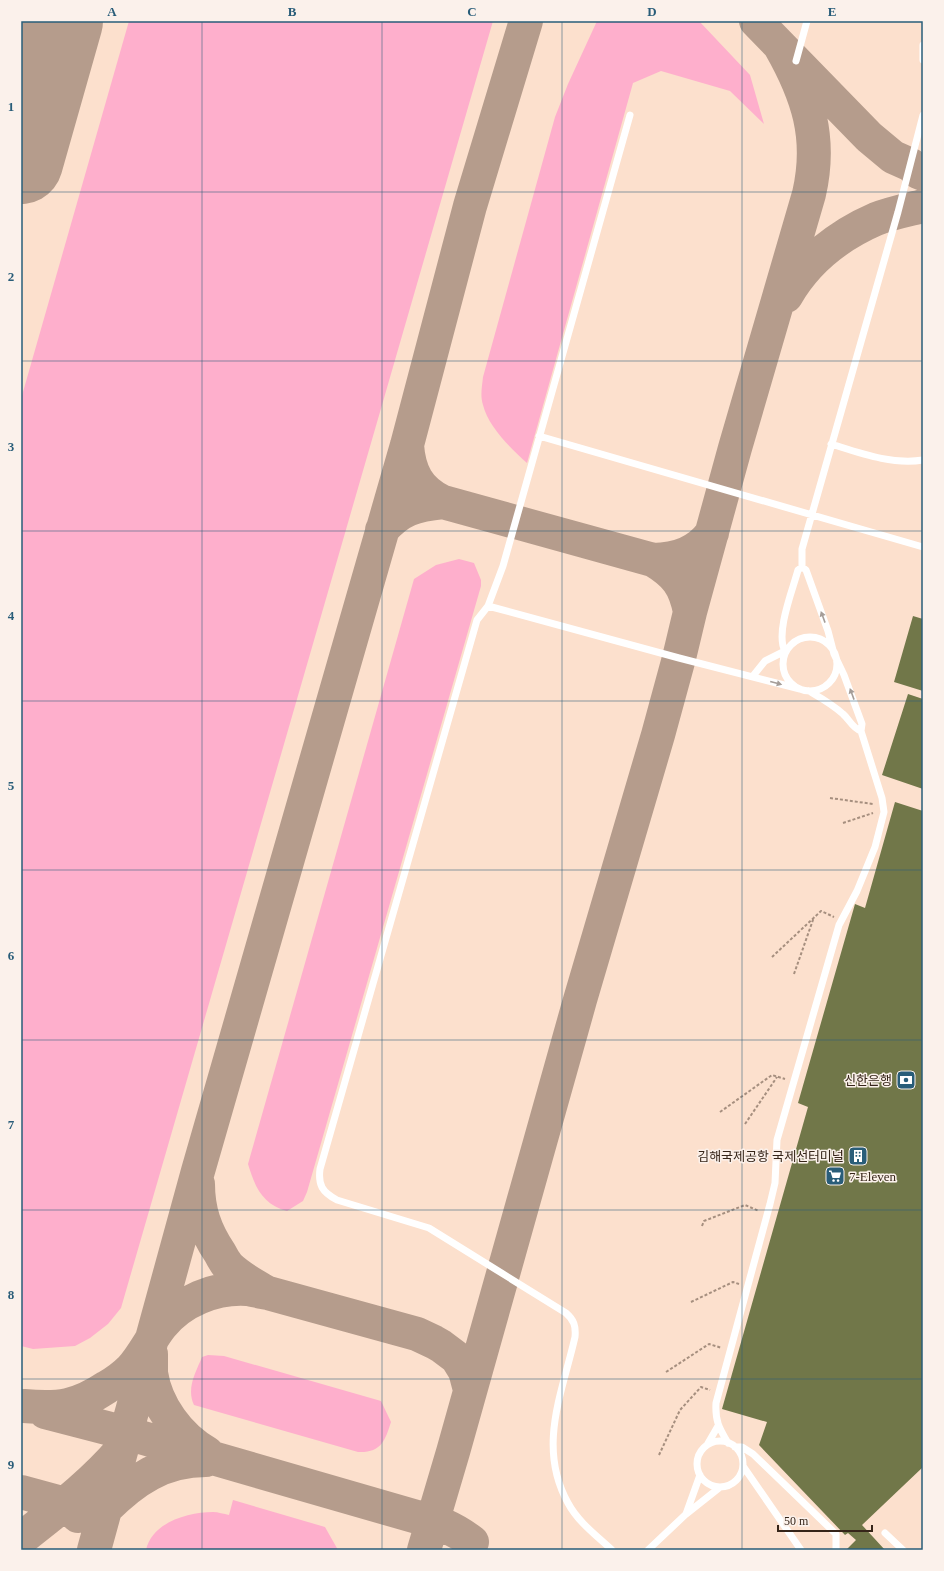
<svg xmlns="http://www.w3.org/2000/svg" width="944" height="1571" viewBox="0 0 944 1571" font-family="'Times New Roman','Noto Sans KR',serif">
<style>
.green{fill:#feafcc}
.lines{fill:none;stroke-linecap:round;stroke-linejoin:round}
.taxiway{stroke:#b59c8c;stroke-width:34}
.runway{stroke:#b59c8c;stroke-width:84}
.building{fill:#717749}
.path{stroke:#a68f7f;stroke-width:2;stroke-dasharray:3 2;stroke-linecap:butt}
.lane{stroke:#fff;stroke-width:7}
.oneway{fill:#a59d98}
.grid{fill:none;stroke:#295d79;stroke-width:1;stroke-opacity:0.55}
.labels{text-anchor:middle;dominant-baseline:central;stroke-width:3;stroke-linejoin:round;paint-order:stroke}
.poi-label{font-size:13px;fill:#362519;stroke:#fbf1eb;text-anchor:end}
.neatline{fill:none;stroke:#295d79;stroke-width:1.5}
.grid-label{font-size:13px;text-anchor:middle;font-weight:bold;fill:#295d79}
</style>
<rect width="100%" height="100%" fill="#fce0cd"/>
<!-- green -->
<path class="green" d="M129,21H493L121,1308L108,1324L90,1338L75,1346L33,1349L21,1346V399Z
M597,21H699L750,75L764,124L730,91L661,71L633,83L527,463C511,449 488,426 483,405C480,396 482,387 483,377L555,117L568,84Z
M459,559L474,563L481,580V586L307,1192L303,1201L287,1211C262,1204 255,1187 248,1164L414,579L436,565Z
M208,1355L224,1356L381,1401L391,1422C385,1441 381,1453 358,1452L194,1405C186,1388 196,1372 202,1357Z
M233,1500L325,1527L338,1550H146C152,1522 189,1512 213,1512C218,1512 224,1514 229,1515Z"/>
<g class="lines">
<!-- taxiway -->
<path class="taxiway" d="M756,21L869,137L893,157L911,165L918,172L923,174
M786,296C806,261 839,235 876,219C891,213 907,210 923,206
M443,502L653,560
M382,530C400,509 415,505 443,502C418,490 409,472 407,445
M690,612C685,585 676,574 653,560C678,559 697,553 712,533
M198,1184C198,1210 205,1231 220,1253C222,1257 225,1262 228,1266C239,1277 252,1284 266,1292
M151,1354C151,1361 151,1367 151,1373C156,1406 179,1437 207,1453
M24,1406C59,1409 77,1407 107,1387C116,1382 124,1376 131,1369C143,1356 150,1340 161,1326C181,1301 215,1287 247,1289C254,1290 261,1292 268,1293L417,1334L434,1342L441,1346L457,1358L465,1371L470,1390
M45,1412L126,1433L417,1517C438,1521 455,1529 472,1542
M21,1492L65,1504L78,1516
M105,1509C134,1480 163,1460 206,1460
M21,1539C56,1511 92,1484 121,1450
M94,1550L198,1171L407,445L470,206L526,21
M424,1550L453,1452L580,1000L658,735L679,658L690,612L735,448L809,194C822,138 808,95 780,46"/>
<!-- runway -->
<path class="runway" d="M21,162L61,21"/>
</g>
<!-- building -->
<path class="building" d="M913,616L923,619V691L894,682Z
M908,694L923,699V789L882,775Z
M895,802L923,811V1467L862,1525L885,1550H846L856,1540L848,1533L845,1535L759,1445L767,1422L722,1409L808,1107L798,1103L855,904L865,908Z"/>
<g class="lines">
<!-- path -->
<path class="path" d="M830,798L873,804
M843,823L873,813
M772,957L821,911L834,917
M794,974L814,917
M720,1112L772,1075L785,1079
M745,1124L777,1077
M702,1226L704,1221L745,1205L759,1211
M691,1302L733,1282L739,1284
M666,1372L709,1344L722,1348
M659,1455L680,1410L701,1387L710,1390"/>
<!-- lane -->
<path class="lane" d="M923,45V60
M796,61L807,21
M539,436L923,547
M831,444C860,453 892,465 923,460
M488,606L679,658L800,689
M783 664a27 27 0 1 1 54 0a27 27 0 1 1-54 0Z
M753,676L765,661L785,651C775,633 793,589 798,570L802,567V549L898,212L923,115
M809,691C821,698 832,704 843,714C850,720 852,728 861,731
M697 1464a23 23 0 1 1 46 0a23 23 0 1 1-46 0Z
M728,1443C719,1428 715,1421 716,1403L770,1204L775,1183L777,1140L839,925L857,891L875,847L884,812L882,798L861,731L862,724L844,675L834,654L828,631L806,570L802,567
M707,1445L718,1426
M735,1447H742L753,1454L836,1534V1550
M743,1466L801,1550
M686,1514L700,1475
M885,1533L903,1550
M612,1550C597,1536 578,1522 568,1503C537,1447 562,1394 575,1337C576,1326 574,1320 566,1313L429,1228L337,1200C322,1192 318,1185 320,1169L477,620L488,606L503,566L630,115
M648,1550L685,1515L719,1488"/>
</g>
<!-- one-way arrows -->
<defs><path id="oneway-solid" d="M-6-.8H1V-3.2L6.5 0L1 3.2V.8H-6Z"/></defs>
<g class="oneway">
<use href="#oneway-solid" transform="translate(823 617) rotate(-110)"/>
<use href="#oneway-solid" transform="translate(776 683) rotate(15)"/>
<use href="#oneway-solid" transform="translate(852 694) rotate(-110)"/>
</g>
<!-- grid -->
<path class="grid" d="M202,21V1550M382,21V1550M562,21V1550M742,21V1550M21,192H923M21,361H923M21,531H923M21,701H923M21,870H923M21,1040H923M21,1210H923M21,1379H923"/>
<!-- icons -->
<defs>
<g id="bank-square" transform="scale(1)"><rect x="-9" y="-9" width="18" height="18" rx="4" fill="#295d79" stroke="#fbf1eb"/><path d="M-6-4H6V4H-6ZM0-2.3a2.3 2.3 0 1 0 0 4.6a2.3 2.3 0 1 0 0-4.6Z" fill="#fff"/></g>
<g id="building-square" transform="scale(1)"><rect x="-9" y="-9" width="18" height="18" rx="4" fill="#295d79" stroke="#fbf1eb"/><path d="M-4-6H4V6H1V3H-1V6H-4ZM-2.5-4.3h1.7v1.8h-1.7ZM.8-4.3h1.7v1.8H.8ZM-2.5-1h1.7V.8h-1.7ZM.8-1h1.7V.8H.8Z" fill="#fff"/></g>
<g id="supermarket-square" transform="scale(1)"><rect x="-9" y="-9" width="18" height="18" rx="4" fill="#295d79" stroke="#fbf1eb"/><path d="M-6-5.5h2.5l.6 2H6L4.5 2H-2.5L-4.4-4H-6ZM-1.5 3.2a1.3 1.3 0 1 0 .1 0ZM3 3.2a1.3 1.3 0 1 0 .1 0Z" fill="#fff"/></g>
</defs>
<g fill-rule="evenodd">
<use href="#bank-square" x="906" y="1080"/>
<use href="#building-square" x="858" y="1156"/>
<use href="#supermarket-square" x="835" y="1176"/>
</g>
<g class="labels">
<!-- poi labels -->
<g class="poi-label">
<text x="892" y="1080">신한은행</text>
<text x="844" y="1156">김해국제공항 국제선터미널</text>
<text x="849" y="1176" text-anchor="start">7-Eleven</text>
</g>
</g>
<!-- border -->
<rect width="944" height="1571" fill="none" stroke="#fbf1eb" stroke-width="44"/>
<!-- scale -->
<path d="M778 1525v6h94v-6" fill="none" stroke="#362519" stroke-width="2"/>
<text x="784" y="1525" font-size="12" fill="#362519" stroke="#fbf1eb" stroke-width="3" paint-order="stroke">50 m</text>
<rect x="22" y="22" width="900" height="1527" class="neatline"/>
<g class="grid-label">
<text x="112" y="16">A</text>
<text x="292" y="16">B</text>
<text x="472" y="16">C</text>
<text x="652" y="16">D</text>
<text x="832" y="16">E</text>
<text x="11" y="111">1</text>
<text x="11" y="281">2</text>
<text x="11" y="451">3</text>
<text x="11" y="620">4</text>
<text x="11" y="790">5</text>
<text x="11" y="960">6</text>
<text x="11" y="1129">7</text>
<text x="11" y="1299">8</text>
<text x="11" y="1469">9</text>
</g>
</svg>
